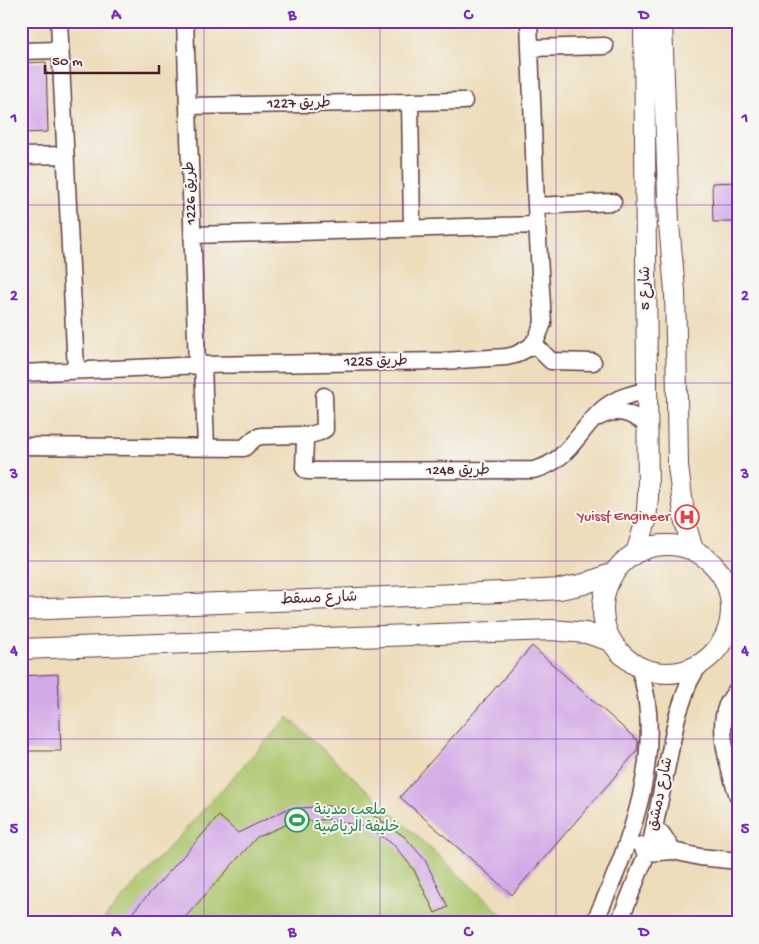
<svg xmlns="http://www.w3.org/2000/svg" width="759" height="944" viewBox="0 0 759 944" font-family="'Gochi Hand','Playpen Sans Arabic',sans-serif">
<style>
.pitch{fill:#acc56b;stroke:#7b724b}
.building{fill:#d2a9e6}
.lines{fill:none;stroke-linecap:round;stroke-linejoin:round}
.minor-casing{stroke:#623c41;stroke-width:19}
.tertiary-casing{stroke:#623c41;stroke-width:22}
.minor{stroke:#fff;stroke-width:16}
.tertiary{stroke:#fff;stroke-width:20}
.grid{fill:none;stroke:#7b2cbf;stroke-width:1;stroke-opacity:0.55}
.labels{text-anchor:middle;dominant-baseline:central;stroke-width:4;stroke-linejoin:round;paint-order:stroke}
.street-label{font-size:15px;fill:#4a1f2b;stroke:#f6f6f2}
.health-label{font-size:15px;fill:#be3a42;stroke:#f6f6f2;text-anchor:end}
.leisure-label{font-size:15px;fill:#27864d;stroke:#f6f6f2;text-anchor:start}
.neatline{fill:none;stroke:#7b2cbf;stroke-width:2}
.grid-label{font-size:16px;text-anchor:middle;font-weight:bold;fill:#7b2cbf}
</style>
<rect width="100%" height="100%" fill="#f6f6f2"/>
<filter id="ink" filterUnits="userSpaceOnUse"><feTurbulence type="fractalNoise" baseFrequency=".02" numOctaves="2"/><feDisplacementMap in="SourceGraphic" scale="10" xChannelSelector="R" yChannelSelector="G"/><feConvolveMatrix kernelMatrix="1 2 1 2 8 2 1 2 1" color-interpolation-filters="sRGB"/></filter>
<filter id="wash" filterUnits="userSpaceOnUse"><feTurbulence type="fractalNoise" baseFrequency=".0096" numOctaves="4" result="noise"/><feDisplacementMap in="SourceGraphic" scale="20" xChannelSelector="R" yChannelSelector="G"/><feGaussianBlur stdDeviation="1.12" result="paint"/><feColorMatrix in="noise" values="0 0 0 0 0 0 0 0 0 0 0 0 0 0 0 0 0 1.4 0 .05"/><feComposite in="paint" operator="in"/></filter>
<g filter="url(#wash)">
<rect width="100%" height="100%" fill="#edddbb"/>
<!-- pitch -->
<path class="pitch" d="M288,717L511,923H100Z"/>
<g id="blocks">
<!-- building -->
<path class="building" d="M46,62L48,132L21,133V63Z
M738,182V222H713L712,183Z
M532,646L638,741V744L637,751L512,895L400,797Z
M58,674L61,751H21V676Z
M328,806L373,815L405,837L425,860L448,907L435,913L414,870L395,846L372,829L328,819L290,823L257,837L180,923H123L219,816L238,833L287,809Z"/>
</g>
</g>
<g filter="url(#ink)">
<use href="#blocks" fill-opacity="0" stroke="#623c41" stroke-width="1"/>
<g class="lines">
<!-- minor casing -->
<g class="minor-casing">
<path id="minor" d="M59,21L76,370
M185,21L197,365
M530,48L605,46
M21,51L59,50
M410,102L412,229
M188,106L464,101
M21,156L65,155
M536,206L613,202
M193,235L537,225
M533,343L551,361L593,362
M203,365L206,448
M21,373L203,365L443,361L506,357L515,355L530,347L537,338L543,323L536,206L529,21
M599,417C616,407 631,413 646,424
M303,437L320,432L325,429L324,396
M21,446L244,448L255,438L261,436L301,435L305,440L304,468L307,471L533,470C568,463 579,429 604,408C616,398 632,394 647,390
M738,688C734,694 728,701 726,708C717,732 730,773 738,796
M654,828L662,834L673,851
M641,846L646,853L673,851L700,857L738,861
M594,923C630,846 667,751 639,667
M619,923L651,843L677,717L689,682L699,665"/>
</g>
<!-- tertiary casing -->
<g class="tertiary-casing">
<path id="tertiary" d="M662,21L669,224L675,291L676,335L678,466L685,522L693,550
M603 609a64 64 0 1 1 128 0a64 64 0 1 1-128 0Z
M636,553L646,521L648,497L644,21
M21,610C201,603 380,599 560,589L584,584L613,573
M21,649L552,630L586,633L611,641"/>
</g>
<!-- minor -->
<use href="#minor" class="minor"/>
<!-- tertiary -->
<use href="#tertiary" class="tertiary"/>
</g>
</g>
<!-- grid -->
<path class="grid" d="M204,21V923M380,21V923M556,21V923M21,205H738M21,383H738M21,561H738M21,739H738"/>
<!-- icons -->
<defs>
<g id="hospital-ring" transform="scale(1.25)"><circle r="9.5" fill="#f6f6f2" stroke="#e0444e" stroke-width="1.5"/><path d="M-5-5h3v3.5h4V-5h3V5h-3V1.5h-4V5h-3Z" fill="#e0444e"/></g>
<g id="stadium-ring" transform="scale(1.25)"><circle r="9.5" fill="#f6f6f2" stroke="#2e9e5b" stroke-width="1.5"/><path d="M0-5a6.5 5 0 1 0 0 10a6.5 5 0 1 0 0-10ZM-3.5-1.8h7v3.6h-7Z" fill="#2e9e5b"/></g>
</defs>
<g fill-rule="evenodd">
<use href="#hospital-ring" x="687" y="517"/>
<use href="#stadium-ring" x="297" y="820"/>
</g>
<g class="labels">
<!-- street labels -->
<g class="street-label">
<text transform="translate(299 104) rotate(-1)">طريق 1227</text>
<text transform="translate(191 193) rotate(-92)">طريق 1226</text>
<text transform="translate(646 288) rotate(-90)">شارع 5</text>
<text transform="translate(376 362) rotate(-1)">طريق 1225</text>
<text x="458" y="471">طريق 1248</text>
<text transform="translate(319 599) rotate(-2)">شارع مسقط</text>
<text transform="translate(661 794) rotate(-78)">شارع دمشق</text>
</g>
<!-- health labels -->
<g class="health-label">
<text x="670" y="517">Yuissf Engineer</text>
</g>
<!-- leisure labels -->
<g class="leisure-label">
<text x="314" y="811">ملعب مدينة<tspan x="314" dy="17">خليفة الرياضية</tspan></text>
</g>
</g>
<!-- margin -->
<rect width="759" height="944" fill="none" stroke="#f6f6f2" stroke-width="55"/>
<!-- scale -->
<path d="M45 65v8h114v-8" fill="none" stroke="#4a1f2b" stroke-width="2.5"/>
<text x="52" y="65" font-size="15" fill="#4a1f2b" stroke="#f6f6f2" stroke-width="4" paint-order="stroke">50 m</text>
<rect x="28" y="28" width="704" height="888" class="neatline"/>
<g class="grid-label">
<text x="116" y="19">A</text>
<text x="292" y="19">B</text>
<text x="468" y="19">C</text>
<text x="644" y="19">D</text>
<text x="14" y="122">1</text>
<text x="745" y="122">1</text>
<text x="14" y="300">2</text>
<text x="745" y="300">2</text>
<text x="14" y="478">3</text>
<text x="745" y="478">3</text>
<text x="14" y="655">4</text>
<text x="745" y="655">4</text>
<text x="14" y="833">5</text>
<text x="745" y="833">5</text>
<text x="116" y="936">A</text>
<text x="292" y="936">B</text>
<text x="468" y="936">C</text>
<text x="644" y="936">D</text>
</g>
</svg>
